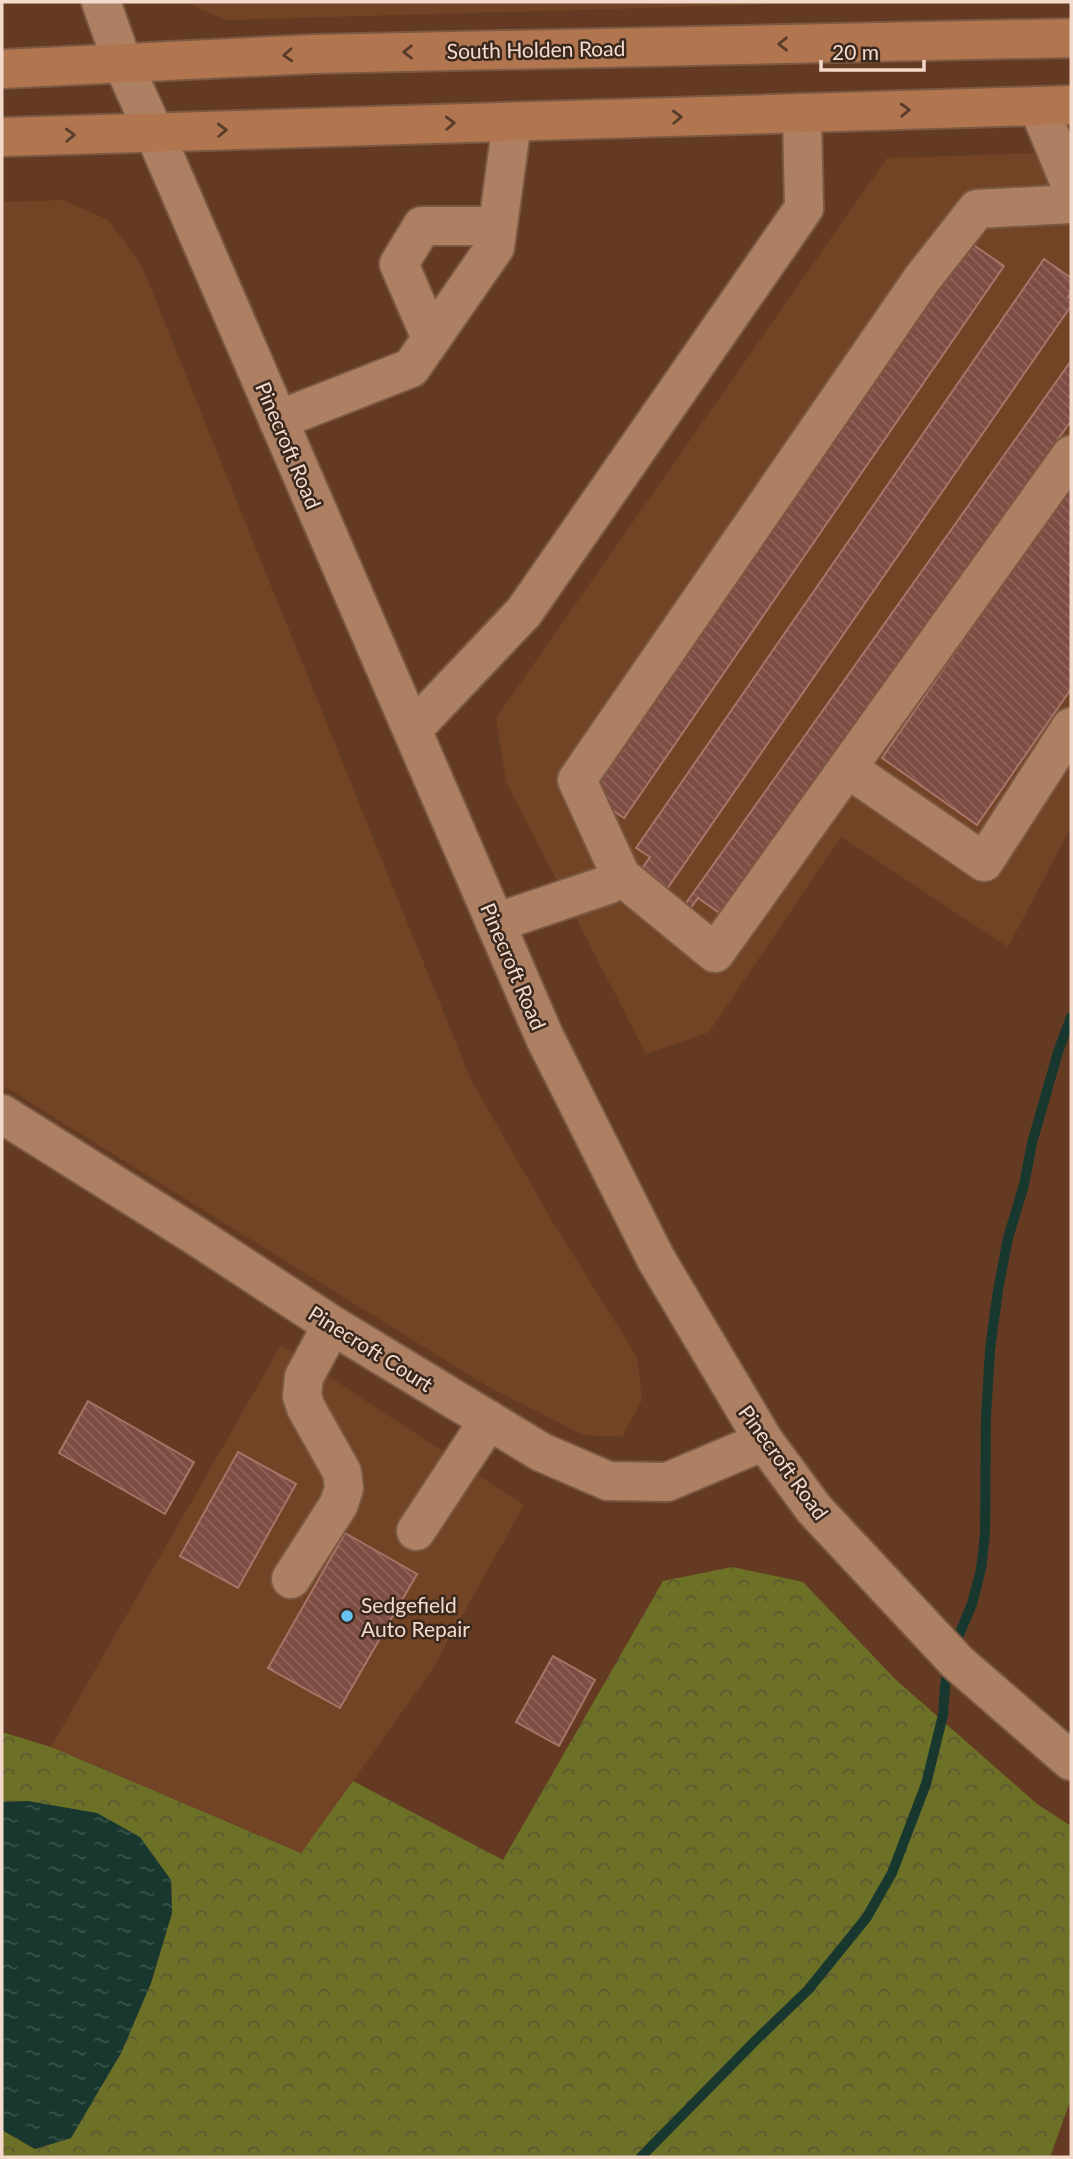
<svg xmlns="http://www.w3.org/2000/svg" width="1073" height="2159" viewBox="0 0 1073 2159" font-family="Lato,sans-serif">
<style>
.built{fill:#724324}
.forest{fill:url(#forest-crowns)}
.water{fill:url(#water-ripples)}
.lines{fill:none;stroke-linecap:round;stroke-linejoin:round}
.stream{stroke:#18382f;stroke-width:10}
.building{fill:url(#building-back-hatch);stroke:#a97469;stroke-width:2}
.minor-casing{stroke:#7b5841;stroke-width:42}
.major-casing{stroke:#7b5841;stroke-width:42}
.minor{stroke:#ad8064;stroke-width:38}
.major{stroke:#b17650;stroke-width:38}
.oneway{stroke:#583c2a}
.poi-dot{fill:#69c3f1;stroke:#3b281d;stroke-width:2.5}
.labels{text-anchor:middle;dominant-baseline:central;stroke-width:5;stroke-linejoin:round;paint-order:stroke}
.street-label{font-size:21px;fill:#f4dacc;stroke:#3b281d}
.poi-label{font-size:21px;fill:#f4dacc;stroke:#3b281d;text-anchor:start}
</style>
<defs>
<pattern id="forest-crowns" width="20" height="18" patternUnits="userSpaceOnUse" patternTransform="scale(1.75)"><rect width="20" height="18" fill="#6d7127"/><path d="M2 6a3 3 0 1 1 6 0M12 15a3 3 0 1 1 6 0" fill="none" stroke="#5b5932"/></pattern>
<pattern id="water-ripples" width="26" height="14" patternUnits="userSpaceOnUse" patternTransform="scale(1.75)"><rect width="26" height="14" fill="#18382f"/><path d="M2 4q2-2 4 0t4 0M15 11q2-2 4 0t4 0" fill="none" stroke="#3a544c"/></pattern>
<pattern id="building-back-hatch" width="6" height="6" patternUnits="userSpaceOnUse" patternTransform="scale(1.75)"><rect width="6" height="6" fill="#7d4c42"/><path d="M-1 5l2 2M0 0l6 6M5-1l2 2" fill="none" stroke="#90655c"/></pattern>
</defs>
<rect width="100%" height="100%" fill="#643b22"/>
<!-- built -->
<path class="built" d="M189,2H851L227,20L197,8Z
M1071,152V827L1008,947L841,837L709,1032L646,1054L506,782L496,718L887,158Z
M63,200L108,220L141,264L471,1080L551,1219L637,1357L642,1400L622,1437L583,1435L487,1386L2,1085V202Z
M281,1345L524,1505L432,1670L302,1853L51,1747Z"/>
<!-- forest -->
<path class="forest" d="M732,1567L803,1582L895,1679L1037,1804L1071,1826V2099L1050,2157H2V2130L35,2149L71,2137L121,2053L151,1983L172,1913L171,1880L28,1801L2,1802V1732L51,1747L301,1853L353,1781L503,1860L663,1581Z"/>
<!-- water -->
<path class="water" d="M28,1801L97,1813L140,1837L171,1880L172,1913L151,1983L121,2053L71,2138L35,2149L2,2130V1802Z"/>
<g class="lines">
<!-- stream -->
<path class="stream" d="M953,1649L972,1604L981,1569L985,1535L986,1417L990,1350L998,1290L1008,1238L1024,1185L1032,1143L1058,1052L1071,1017
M641,2157L756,2040L808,1990L867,1917L892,1873L926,1784L943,1715L945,1687L948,1664"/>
</g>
<!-- building -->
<path class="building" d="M962,237L1004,266L624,818L581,789Z
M1044,259L1071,278V293L1068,297L1071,299V306L660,899L634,880L650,857L636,848Z
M1071,361V421L721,914L698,898L685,916L679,913Z
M1071,484V689L977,825L882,758Z
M88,1401L194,1462L165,1514L59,1453Z
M238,1452L296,1484L238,1588L180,1556Z
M345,1533L417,1574L340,1708L268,1668Z
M553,1656L595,1680L559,1746L516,1722Z"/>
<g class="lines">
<!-- minor casing -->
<g class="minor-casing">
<path id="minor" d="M101,2L123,64L154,132L545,1038L656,1259L764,1441L814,1509L957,1662L1071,1761
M1038,106L1071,186
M431,338L399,264L422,226H498
M278,420L411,368L495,247L512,122
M412,730L524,612L804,208L802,113
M847,768L984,862L1071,727
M621,876L577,780L922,279L977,209L1071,204
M495,923L610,884L621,876L715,953L1071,455
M2,1114L196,1236L332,1325L541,1452L608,1481L667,1482L764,1441
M416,1531L489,1420
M291,1579L339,1504L344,1488L342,1472L306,1408L302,1396L304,1377L332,1325"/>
</g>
<!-- major casing -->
<g class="major-casing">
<path id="major" d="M2,69L314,54L1071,38
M2,137L1071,105"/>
</g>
<!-- minor -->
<use href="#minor" class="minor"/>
<!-- major -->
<use href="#major" class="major"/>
</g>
<!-- one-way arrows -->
<defs><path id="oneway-chevron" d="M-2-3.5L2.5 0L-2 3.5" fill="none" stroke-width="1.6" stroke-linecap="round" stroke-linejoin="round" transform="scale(1.75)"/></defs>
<g class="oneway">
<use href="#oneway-chevron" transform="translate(783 44) rotate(179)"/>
<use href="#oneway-chevron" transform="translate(408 52) rotate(179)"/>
<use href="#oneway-chevron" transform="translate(288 55) rotate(177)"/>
<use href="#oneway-chevron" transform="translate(905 110) rotate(-2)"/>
<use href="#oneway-chevron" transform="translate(677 117) rotate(-2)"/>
<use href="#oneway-chevron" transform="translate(450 123) rotate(-2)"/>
<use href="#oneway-chevron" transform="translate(222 130) rotate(-2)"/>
<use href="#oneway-chevron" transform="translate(70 135) rotate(-2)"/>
</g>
<!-- markers -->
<circle class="poi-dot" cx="347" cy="1616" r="7"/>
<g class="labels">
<!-- street labels -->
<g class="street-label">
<text transform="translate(536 49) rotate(-1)">South Holden Road</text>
<text transform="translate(289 445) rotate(67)">Pinecroft Road</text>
<text transform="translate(514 966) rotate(67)">Pinecroft Road</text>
<text transform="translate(371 1348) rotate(32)">Pinecroft Court</text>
<text transform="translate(784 1462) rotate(54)">Pinecroft Road</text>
</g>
<!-- poi labels -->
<g class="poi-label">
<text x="361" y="1604">Sedgefield<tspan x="361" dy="24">Auto Repair</tspan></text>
</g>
</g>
<!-- border -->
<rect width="1073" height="2159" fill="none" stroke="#f4dacc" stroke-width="7"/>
<!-- scale -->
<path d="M821 60v10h103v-10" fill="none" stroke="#f4dacc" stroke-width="3.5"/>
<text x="832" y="60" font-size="21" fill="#f4dacc" stroke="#3b281d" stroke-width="5" paint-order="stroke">20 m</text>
</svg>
